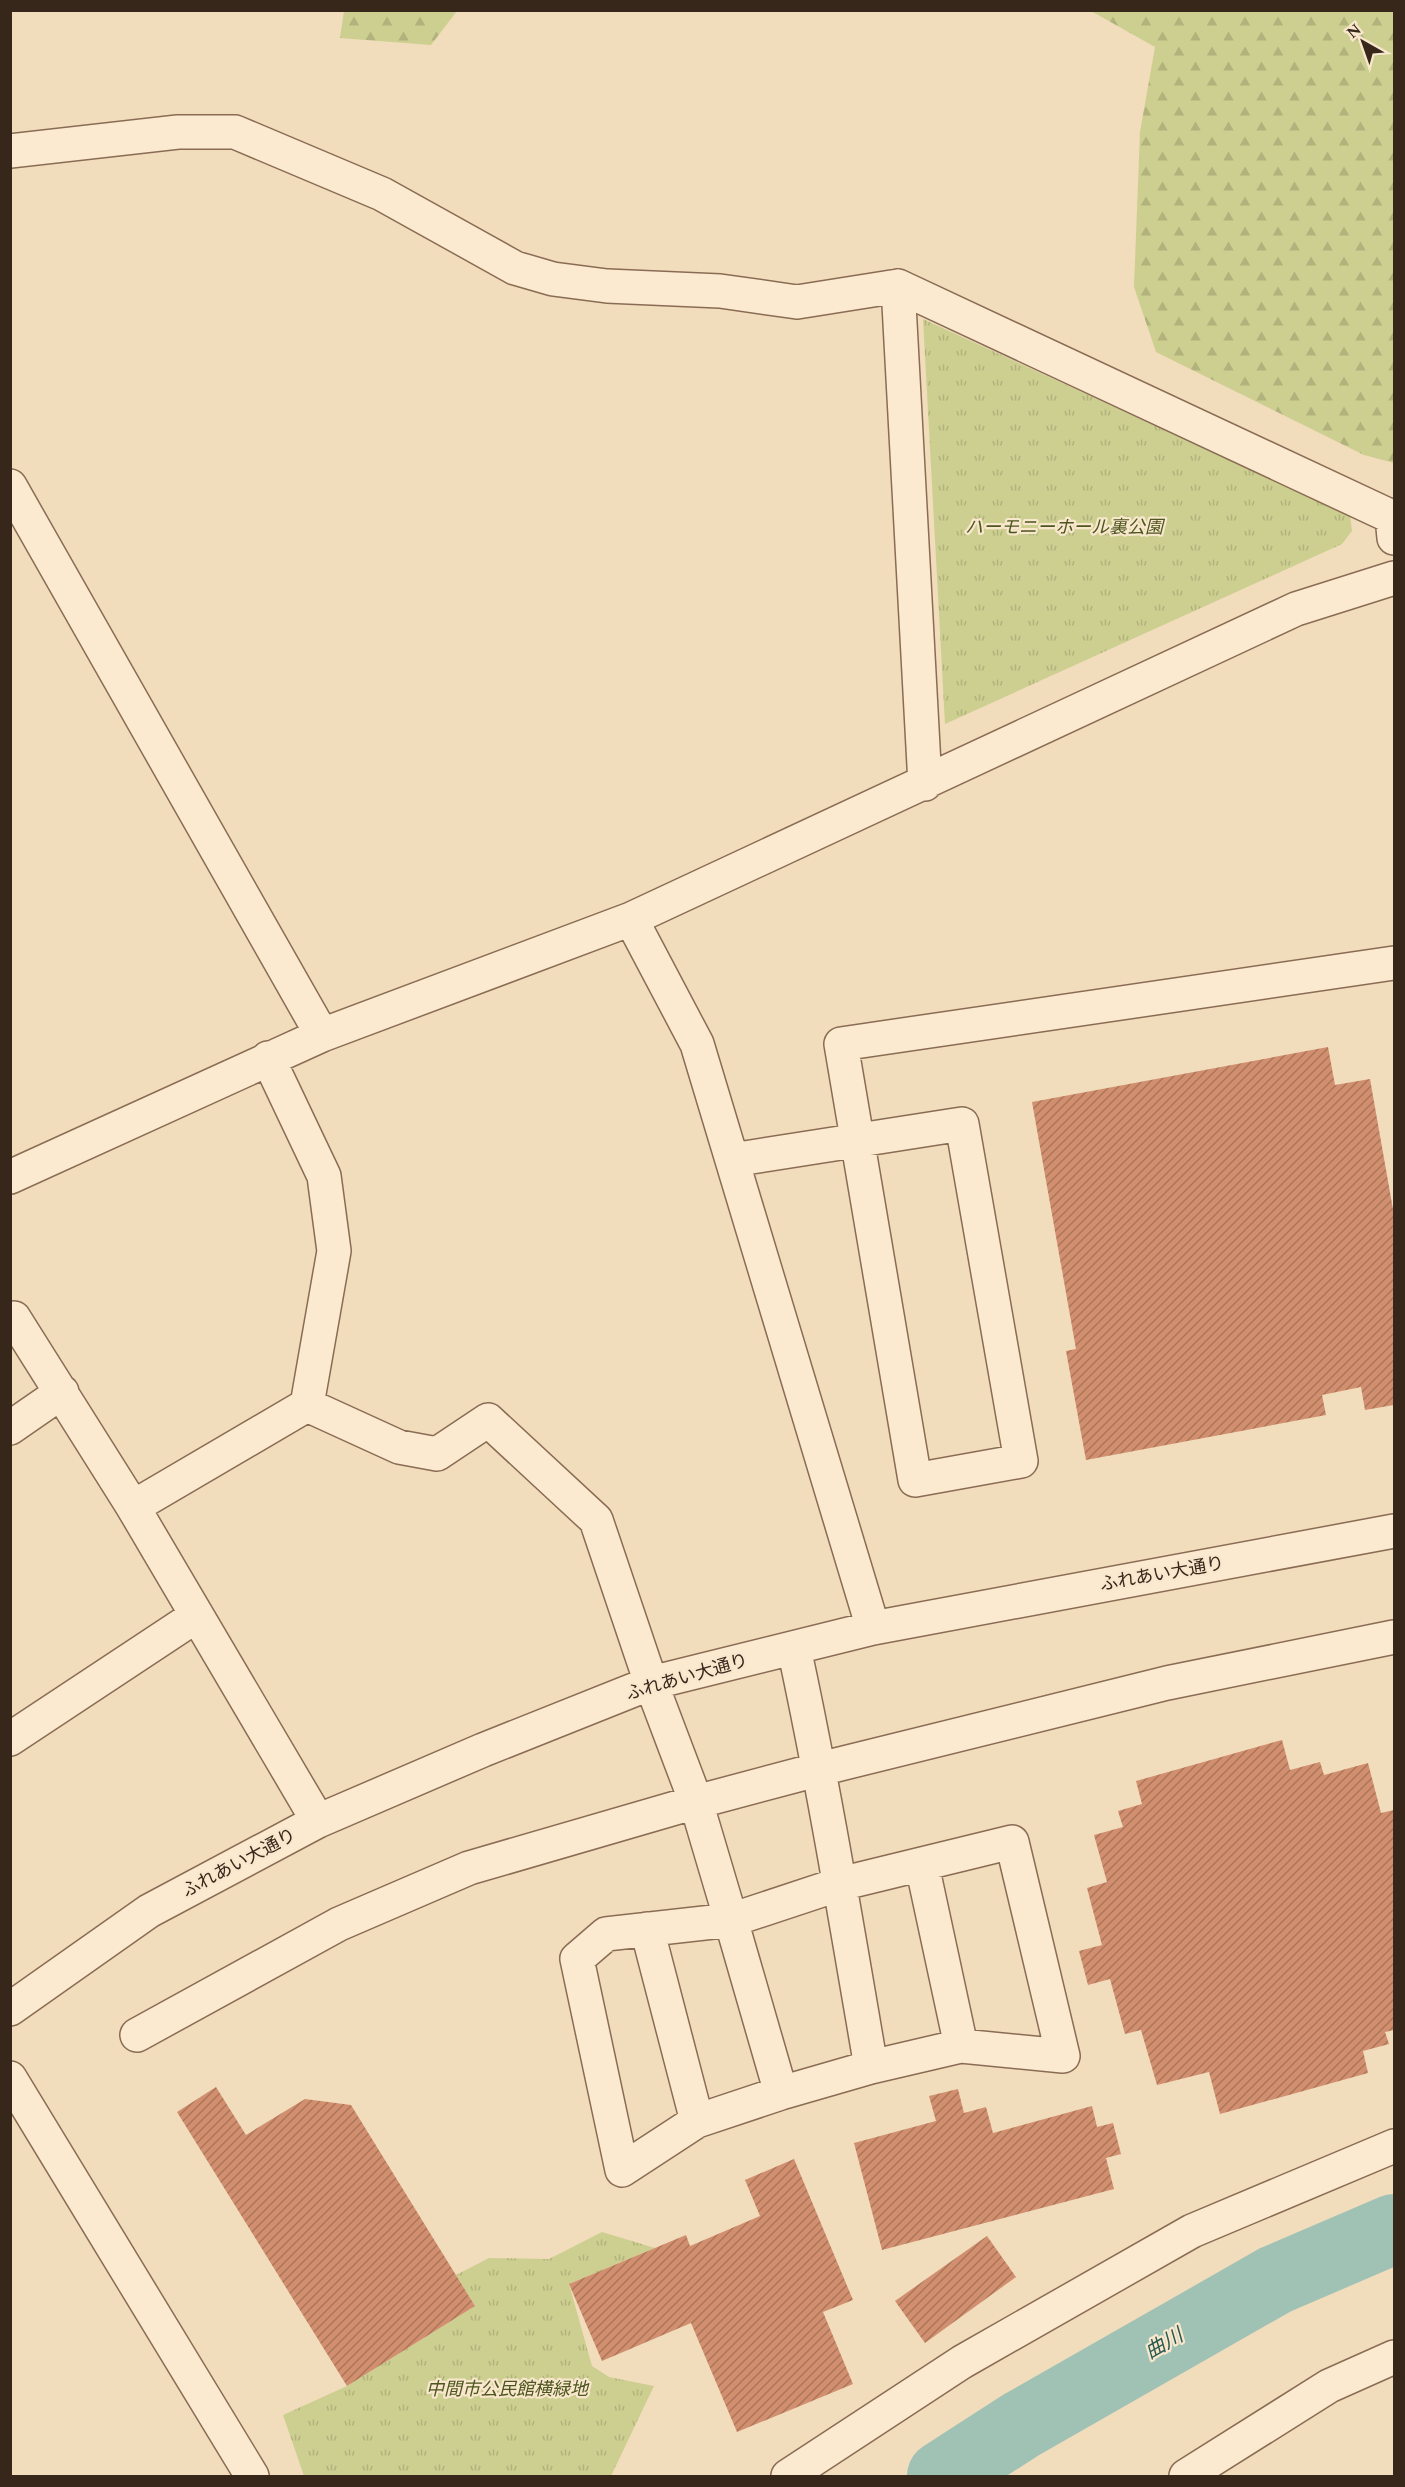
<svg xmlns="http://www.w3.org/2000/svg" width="1405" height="2487" viewBox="0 0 1405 2487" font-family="Spectral,'Noto Sans JP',serif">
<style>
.grass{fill:url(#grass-tufts)}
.forest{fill:url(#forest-firs)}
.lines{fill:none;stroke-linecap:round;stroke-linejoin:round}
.river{stroke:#a0c2b5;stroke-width:70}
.building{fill:url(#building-hatch)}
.minor-casing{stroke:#8a6c54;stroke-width:36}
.minor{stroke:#fbead0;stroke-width:33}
.labels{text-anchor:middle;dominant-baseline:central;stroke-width:4.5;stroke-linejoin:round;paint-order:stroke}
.park-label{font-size:18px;font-style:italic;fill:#4d561f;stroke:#f8e7cc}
.street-label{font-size:18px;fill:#37261a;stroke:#f8e7cc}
.water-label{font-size:20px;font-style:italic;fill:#285951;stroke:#f8e7cc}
</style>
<defs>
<pattern id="grass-tufts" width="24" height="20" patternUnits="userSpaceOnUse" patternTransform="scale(1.5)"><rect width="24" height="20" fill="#cdcf90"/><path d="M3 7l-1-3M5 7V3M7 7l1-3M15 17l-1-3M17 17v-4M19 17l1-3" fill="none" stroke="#b1b27c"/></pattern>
<pattern id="forest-firs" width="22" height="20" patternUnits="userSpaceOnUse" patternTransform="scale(1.5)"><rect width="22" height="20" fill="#cdcf90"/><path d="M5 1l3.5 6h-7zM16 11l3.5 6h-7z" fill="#b1b27c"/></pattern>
<pattern id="building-hatch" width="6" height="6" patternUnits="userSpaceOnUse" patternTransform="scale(1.5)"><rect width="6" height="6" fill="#d28f6f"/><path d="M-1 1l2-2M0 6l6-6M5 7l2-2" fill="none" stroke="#ab755a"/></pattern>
</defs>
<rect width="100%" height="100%" fill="#f1dcbc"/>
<!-- grass -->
<path class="grass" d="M923,319L1350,515L1352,531L1342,544L945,724Z
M602,2232L655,2248L569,2284L592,2366L609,2377L654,2386L611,2476H304L283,2415L347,2386L475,2306L456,2275L489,2258L549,2259Z"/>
<!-- forest -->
<path class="forest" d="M344,11V10L457,11L431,45L340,38Z
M1091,11H1394V463L1364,455L1156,352L1134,287L1140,132L1155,47Z"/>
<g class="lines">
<!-- river -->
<path class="river" d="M942,2476L1021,2425L1275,2280L1394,2229"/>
</g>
<!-- building -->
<path class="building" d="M1328,1047L1335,1085L1370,1079L1394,1215V1405L1365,1410L1361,1387L1322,1395L1326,1415L1086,1460L1066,1351L1076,1349L1032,1102Z
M1282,1740L1290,1770L1320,1762L1324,1775L1368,1763L1381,1813L1394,1810V2030L1385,2032L1389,2044L1363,2051L1368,2073L1220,2114L1209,2072L1157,2085L1141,2030L1125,2034L1110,1979L1088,1985L1079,1951L1102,1945L1087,1888L1107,1882L1094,1835L1123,1827L1118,1811L1142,1804L1136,1781Z
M216,2087L246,2135L305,2099L351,2105L475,2306L347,2386L177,2112Z
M958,2089L964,2113L986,2107L993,2133L1092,2106L1097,2127L1113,2123L1121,2154L1106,2158L1114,2189L882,2250L854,2143L936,2121L929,2096Z
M794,2159L853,2300L823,2312L853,2384L737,2432L691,2323L602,2361L569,2284L686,2235L690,2246L760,2216L745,2180Z
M987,2236L1016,2277L925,2343L895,2301Z"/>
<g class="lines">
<!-- minor casing -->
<g class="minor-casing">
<path id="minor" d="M10,151L178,132H235L382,194L515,268L553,279L607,286L720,291L797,302L898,286L1392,517L1394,538
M898,286L925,784
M10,486L322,1035
M631,919L697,1044L873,1628
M268,1058L324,1176L334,1251L307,1405L399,1447L437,1454L488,1420L596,1520L651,1683L696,1802L731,1920L840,1884L1012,1842L1063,2056L961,2046L871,2067C847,1927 824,1787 794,1648
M732,1160L962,1124L1021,1461L915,1480L841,1044L1394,963
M10,1177L322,1035L631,919L1296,609L1394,578
M14,1318L133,1507L318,1821
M10,1428L62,1392
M133,1507L307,1405
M10,1739L196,1616
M922,1865L961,2046
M647,1929L697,2121
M10,2009L149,1911L318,1821L483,1750L651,1683L873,1628L1394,1531
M137,2035L339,1924L469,1868L696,1802L820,1769L1167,1683L1394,1637
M10,2078L252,2476
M781,2093L731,1920L606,1934L577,1959L622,2170L697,2121L781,2093L871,2067
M788,2476L962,2362L1192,2231L1394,2146
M1186,2476L1329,2386L1394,2357"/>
</g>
<!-- minor -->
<use href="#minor" class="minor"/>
</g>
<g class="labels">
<!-- park labels -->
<g class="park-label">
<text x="1064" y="527">ハーモニーホール裏公園</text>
<text x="507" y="2389">中間市公民館横緑地</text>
</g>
<!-- street labels -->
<g class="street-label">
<text transform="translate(1162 1574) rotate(-10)">ふれあい大通り</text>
<text transform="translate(687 1677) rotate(-16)">ふれあい大通り</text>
<text transform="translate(239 1863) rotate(-28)">ふれあい大通り</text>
</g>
<!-- water labels -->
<g class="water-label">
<text transform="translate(1164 2344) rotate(-30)">曲川</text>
</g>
</g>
<!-- border -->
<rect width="1405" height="2487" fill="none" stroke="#37261a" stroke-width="24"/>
<!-- north arrow -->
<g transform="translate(1363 42) rotate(320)" stroke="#f8e7cc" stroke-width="4.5" paint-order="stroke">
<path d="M0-4.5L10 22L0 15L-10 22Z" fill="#37261a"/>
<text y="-9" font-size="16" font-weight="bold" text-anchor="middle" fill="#37261a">N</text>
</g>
</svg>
